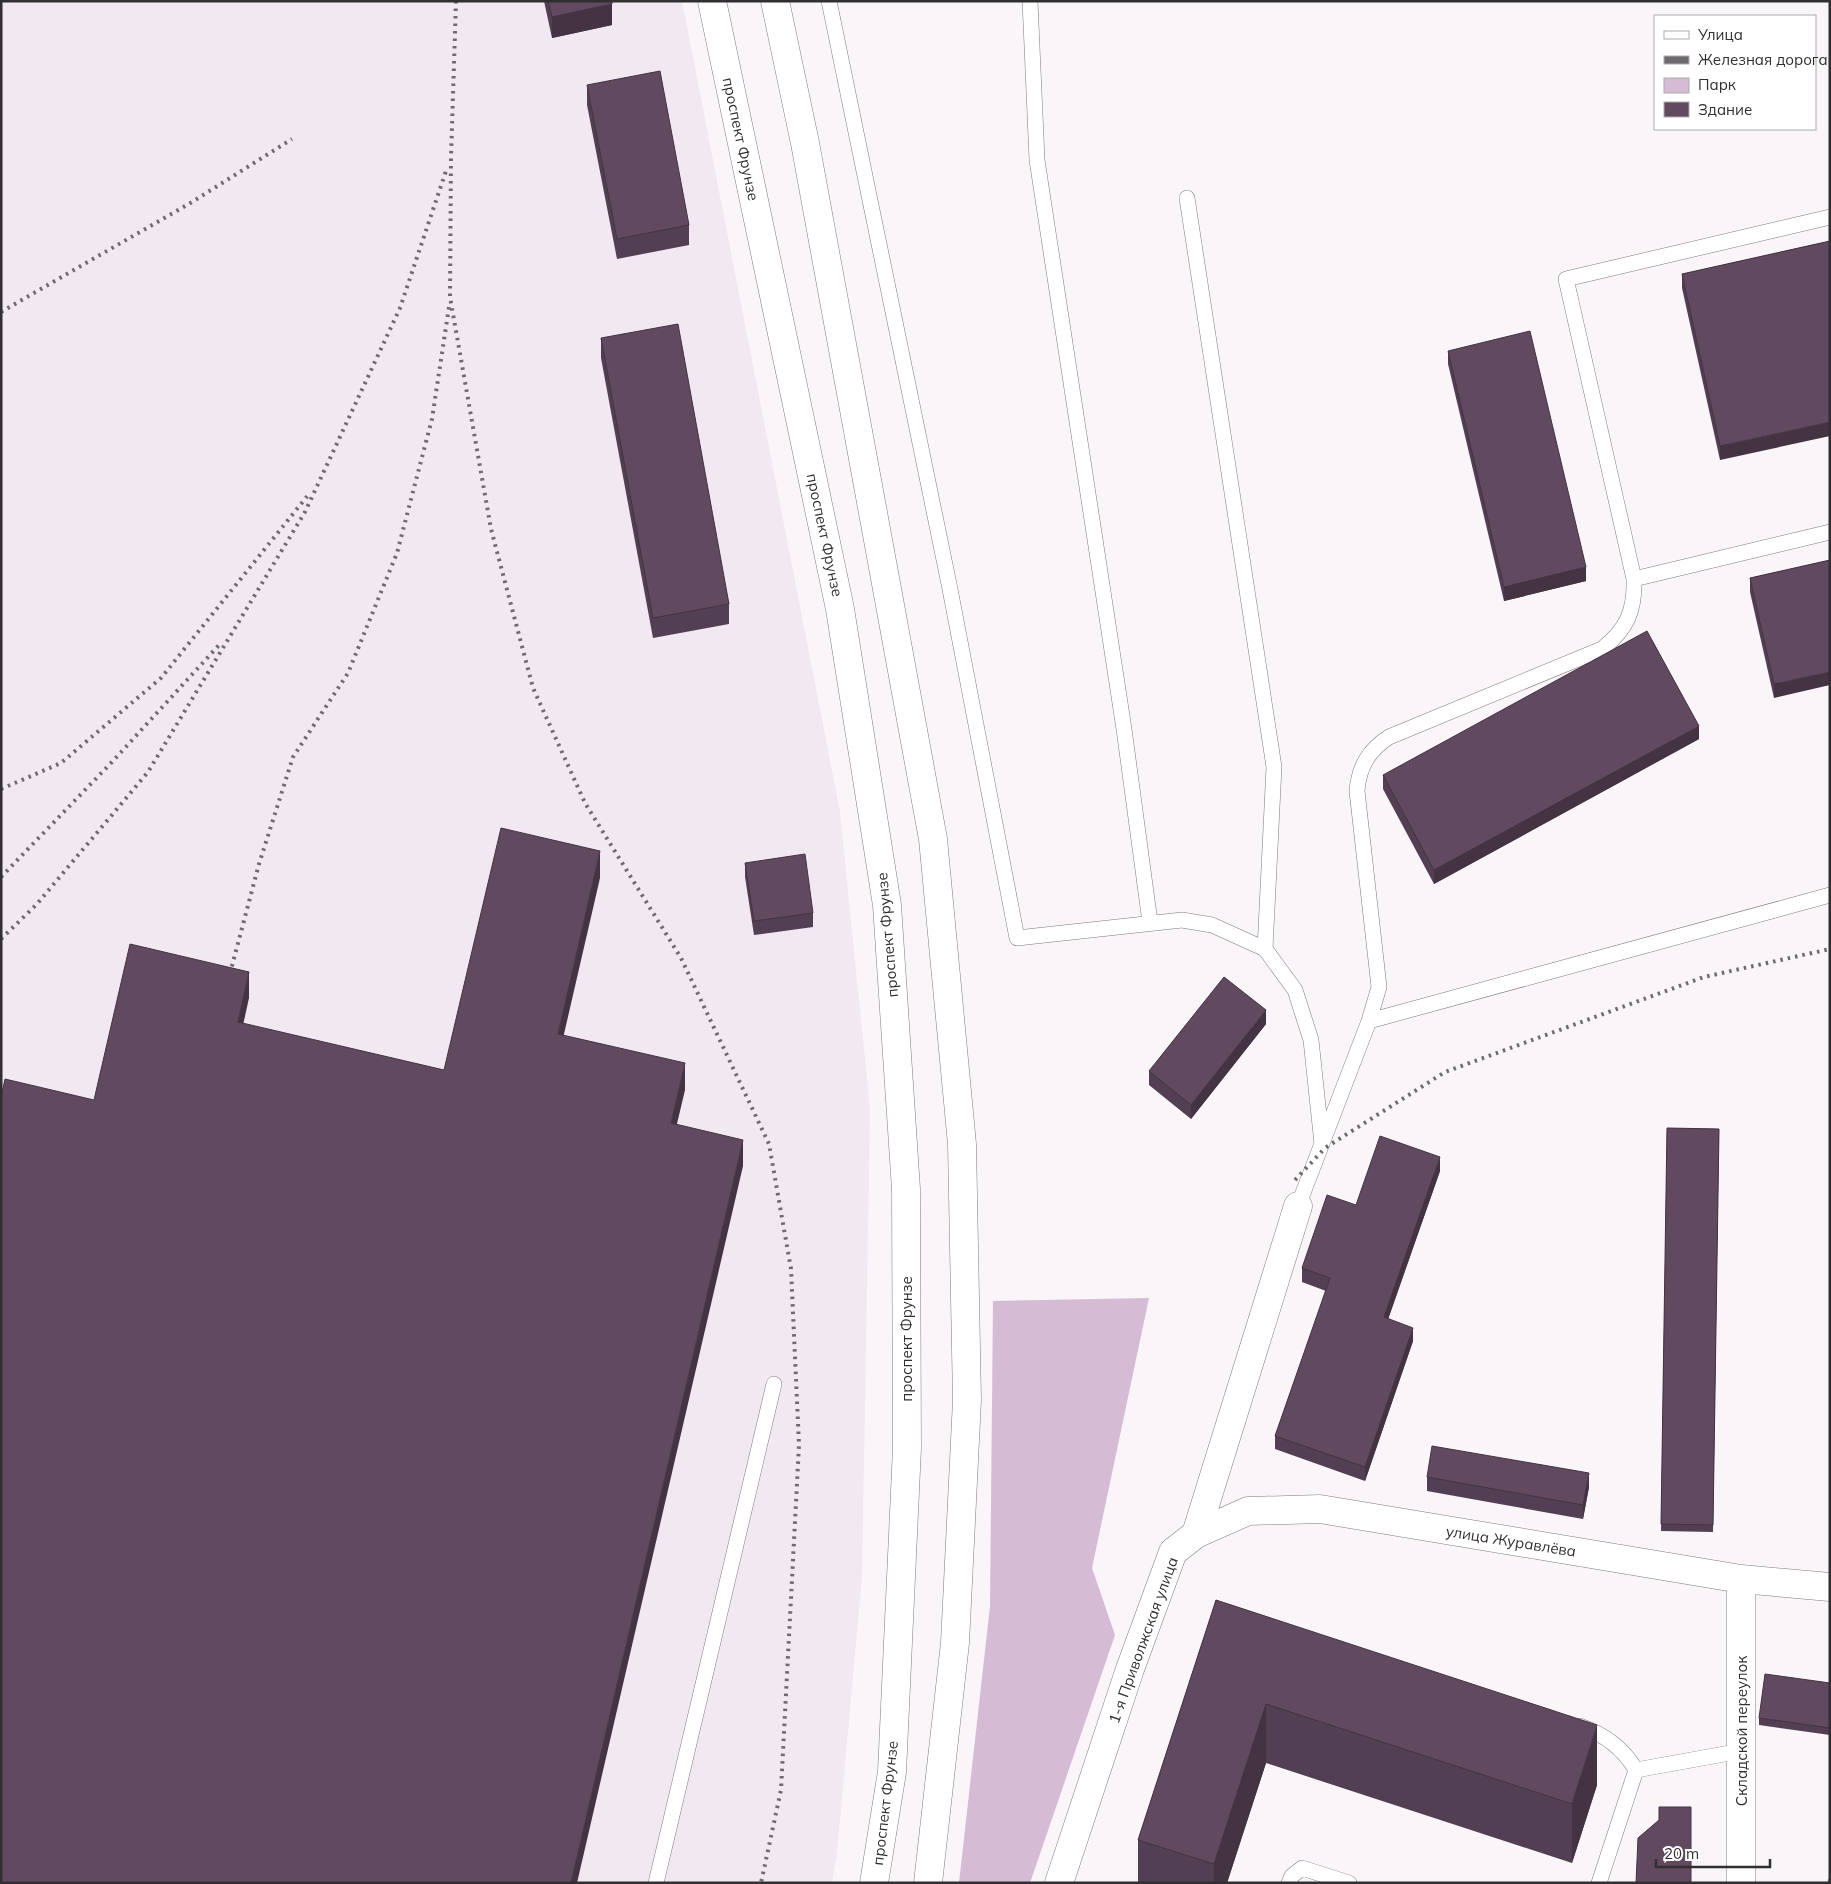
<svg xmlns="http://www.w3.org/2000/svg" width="1831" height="1884" viewBox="0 0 1831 1884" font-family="Mulish,sans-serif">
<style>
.built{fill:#f2e8f2}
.green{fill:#d5bcd4}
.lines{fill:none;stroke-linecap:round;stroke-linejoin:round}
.lane-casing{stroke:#7f7a7e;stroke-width:16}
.street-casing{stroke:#7f7a7e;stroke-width:29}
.secondary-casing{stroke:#7f7a7e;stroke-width:29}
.path{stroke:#8e8b8e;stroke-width:3;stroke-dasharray:4 4;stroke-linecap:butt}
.lane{stroke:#fff;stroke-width:15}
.street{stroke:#fff;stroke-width:28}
.secondary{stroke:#fff;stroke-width:28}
.rail{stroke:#6e6b6e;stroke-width:4;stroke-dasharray:2.5 5;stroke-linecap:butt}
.wall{fill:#533f53}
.shaded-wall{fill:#443343}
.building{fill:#614960;stroke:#443343}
.labels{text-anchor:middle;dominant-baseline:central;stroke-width:5;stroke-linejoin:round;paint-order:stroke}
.street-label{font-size:15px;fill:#312f31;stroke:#fff}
</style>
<rect width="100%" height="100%" fill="#f9f5f9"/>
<!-- built -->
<path class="built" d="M1,1H682L840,812L870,1109L862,1576L837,1853L832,1883H1Z"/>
<!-- green -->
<path class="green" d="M1149,1298L1092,1568L1115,1635L1030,1883H959L990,1606L993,1301Z"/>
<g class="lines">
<!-- lane casing -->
<g class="lane-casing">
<path id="lane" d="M829,1L949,584L1017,938L1182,920L1212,925L1265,949L1295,990L1311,1040L1322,1144
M1030,1L1037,160L1124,729L1150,922
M1187,198L1274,767L1265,949
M1830,217L1566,279L1634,579L1830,532
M1369,1021L1379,987L1357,791C1359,766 1369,750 1389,737L1602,649C1627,629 1635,611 1634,579
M1298,1206L1369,1021L1830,895
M1580,1726C1604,1734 1623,1748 1636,1770
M656,1883L774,1384
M1289,1883L1292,1876L1302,1868L1349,1883
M1599,1883L1636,1770L1741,1751"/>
</g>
<!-- street casing -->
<g class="street-casing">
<path id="street" d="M1196,1534L1248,1511L1320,1509L1741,1579L1830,1587
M1741,1579V1883
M1059,1883L1130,1669L1173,1552L1196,1534L1298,1206"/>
</g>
<!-- secondary casing -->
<g class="secondary-casing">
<path id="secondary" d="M712,1L840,609L887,905L906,1189L907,1448L892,1772L874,1883
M775,1L805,143L933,839L962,1144L967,1400L955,1643L928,1883"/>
</g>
<!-- path -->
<path class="path" d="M1829,1883L1830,1877"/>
<!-- lane -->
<use href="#lane" class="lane"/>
<!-- street -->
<use href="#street" class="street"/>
<!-- secondary -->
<use href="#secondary" class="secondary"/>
<!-- rail -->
<path class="rail" d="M456,1L451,158L450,297L491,529L533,688L585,803L681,958L769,1144L791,1269L799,1445L781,1790L761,1883
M1,312L192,202L292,139
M1,789L61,763L161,678L309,494
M1,877L112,762L220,644
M1,939L37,904L148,772L305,512L400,308L447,168
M228,981L259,864L293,757L348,673L397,553L432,419L449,307
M1295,1180L1325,1148L1445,1072L1704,977L1830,949"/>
</g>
<!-- wall -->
<path class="wall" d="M544,1H612V25L552,38Z
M587,85L689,225V245L617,259L587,105Z
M1830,241L1720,460L1682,288V274Z
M601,338L729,604V624L653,638L601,358Z
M1448,351L1586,581L1504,601L1448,364Z
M1830,560L1774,698L1750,592V578Z
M1699,739L1434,884L1383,789V775Z
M745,863L813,913V927L754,935L745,877Z
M1266,1024L1191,1119L1149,1085V1071Z
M1667,1128L1719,1129L1713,1532L1661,1531Z
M1440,1171L1388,1319L1413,1341L1365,1481L1275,1449V1436L1326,1291L1302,1282V1268L1356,1205Z
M1427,1477L1589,1487L1583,1519L1427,1491Z
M1216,1600L1597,1785L1572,1863L1266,1763L1227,1883H1138V1840Z
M1830,1683V1735L1759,1725V1718Z"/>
<!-- shaded-wall -->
<path class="shaded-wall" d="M612,4V25L552,38V17Z
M1830,422V436L1720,460V446Z
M1586,567V581L1504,601V587Z
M1830,672V685L1774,698V684Z
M1699,726V739L1434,884V870Z
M600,851V878L558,1060V1034Z
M249,972V998L238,1048V1022Z
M1266,1010V1024L1191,1119V1105Z
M685,1063V1090L671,1149V1123Z
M743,1140V1166L577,1883H571Z
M1440,1157V1171L1384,1331V1317Z
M1413,1328V1341L1365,1481V1467Z
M1589,1473V1487L1583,1519V1505Z
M1266,1704V1763L1227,1883H1214V1864Z
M1597,1725V1785L1572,1863V1804Z"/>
<!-- building -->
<path class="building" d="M548,1H612V4L552,17Z
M660,71L689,225L617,239L587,85Z
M1830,241V422L1720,446L1682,274Z
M678,324L729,604L653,618L601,338Z
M1530,331L1586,567L1504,587L1448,351Z
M1830,560V672L1774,684L1750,578Z
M1647,631L1699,726L1434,870L1383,775Z
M501,828L600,851L558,1034L685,1063L671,1123L743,1140L571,1883H1V1097L5,1079L94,1100L130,944L249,972L238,1022L444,1070Z
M805,854L813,913L754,921L745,863Z
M1224,977L1266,1010L1191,1105L1149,1071Z
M1667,1128L1719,1129L1713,1525L1661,1524Z
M1380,1136L1440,1157L1384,1317L1413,1328L1365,1467L1275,1436L1330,1278L1302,1268L1327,1195L1356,1205Z
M1432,1446L1589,1473L1583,1505L1427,1477Z
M1216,1600L1597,1725L1572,1804L1266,1704L1214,1864L1138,1840Z
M1765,1674L1830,1683V1728L1759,1718Z
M1659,1807H1691V1883H1636L1638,1838L1659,1820Z"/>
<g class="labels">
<!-- street labels -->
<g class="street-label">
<text transform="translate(741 139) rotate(78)">проспект Фрунзе</text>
<text transform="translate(825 535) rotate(78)">проспект Фрунзе</text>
<text transform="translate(887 935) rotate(-95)">проспект Фрунзе</text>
<text transform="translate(906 1339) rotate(-90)">проспект Фрунзе</text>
<text transform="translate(1511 1541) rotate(9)">улица Журавлёва</text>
<text transform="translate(1143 1640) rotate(-70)">1-я Приволжская улица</text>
<text transform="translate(1741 1731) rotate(-90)">Складской переулок</text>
<text transform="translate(885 1803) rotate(-83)">проспект Фрунзе</text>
</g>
</g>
<!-- border -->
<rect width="1831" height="1884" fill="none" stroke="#312f31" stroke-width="5"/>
<!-- legend -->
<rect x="1654" y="15" width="162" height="115" fill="#ffffff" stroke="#adacad"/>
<rect x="1664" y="31" width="25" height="8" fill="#ffffff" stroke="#adacad"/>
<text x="1698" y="40" font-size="15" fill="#312f31">Улица</text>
<rect x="1664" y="56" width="25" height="8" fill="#6e6b6e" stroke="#adacad"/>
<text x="1698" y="65" font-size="15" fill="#312f31">Железная дорога</text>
<rect x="1664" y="78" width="25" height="15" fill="#d5bcd4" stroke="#adacad"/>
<text x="1698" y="90" font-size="15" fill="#312f31">Парк</text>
<rect x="1664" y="102" width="25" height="15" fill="#614960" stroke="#adacad"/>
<text x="1698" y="115" font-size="15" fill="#312f31">Здание</text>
<!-- scale -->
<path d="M1656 1859v8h114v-8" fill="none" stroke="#312f31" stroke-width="2.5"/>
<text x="1664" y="1859" font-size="15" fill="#312f31" stroke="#ffffff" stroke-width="4" paint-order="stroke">20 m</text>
</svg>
